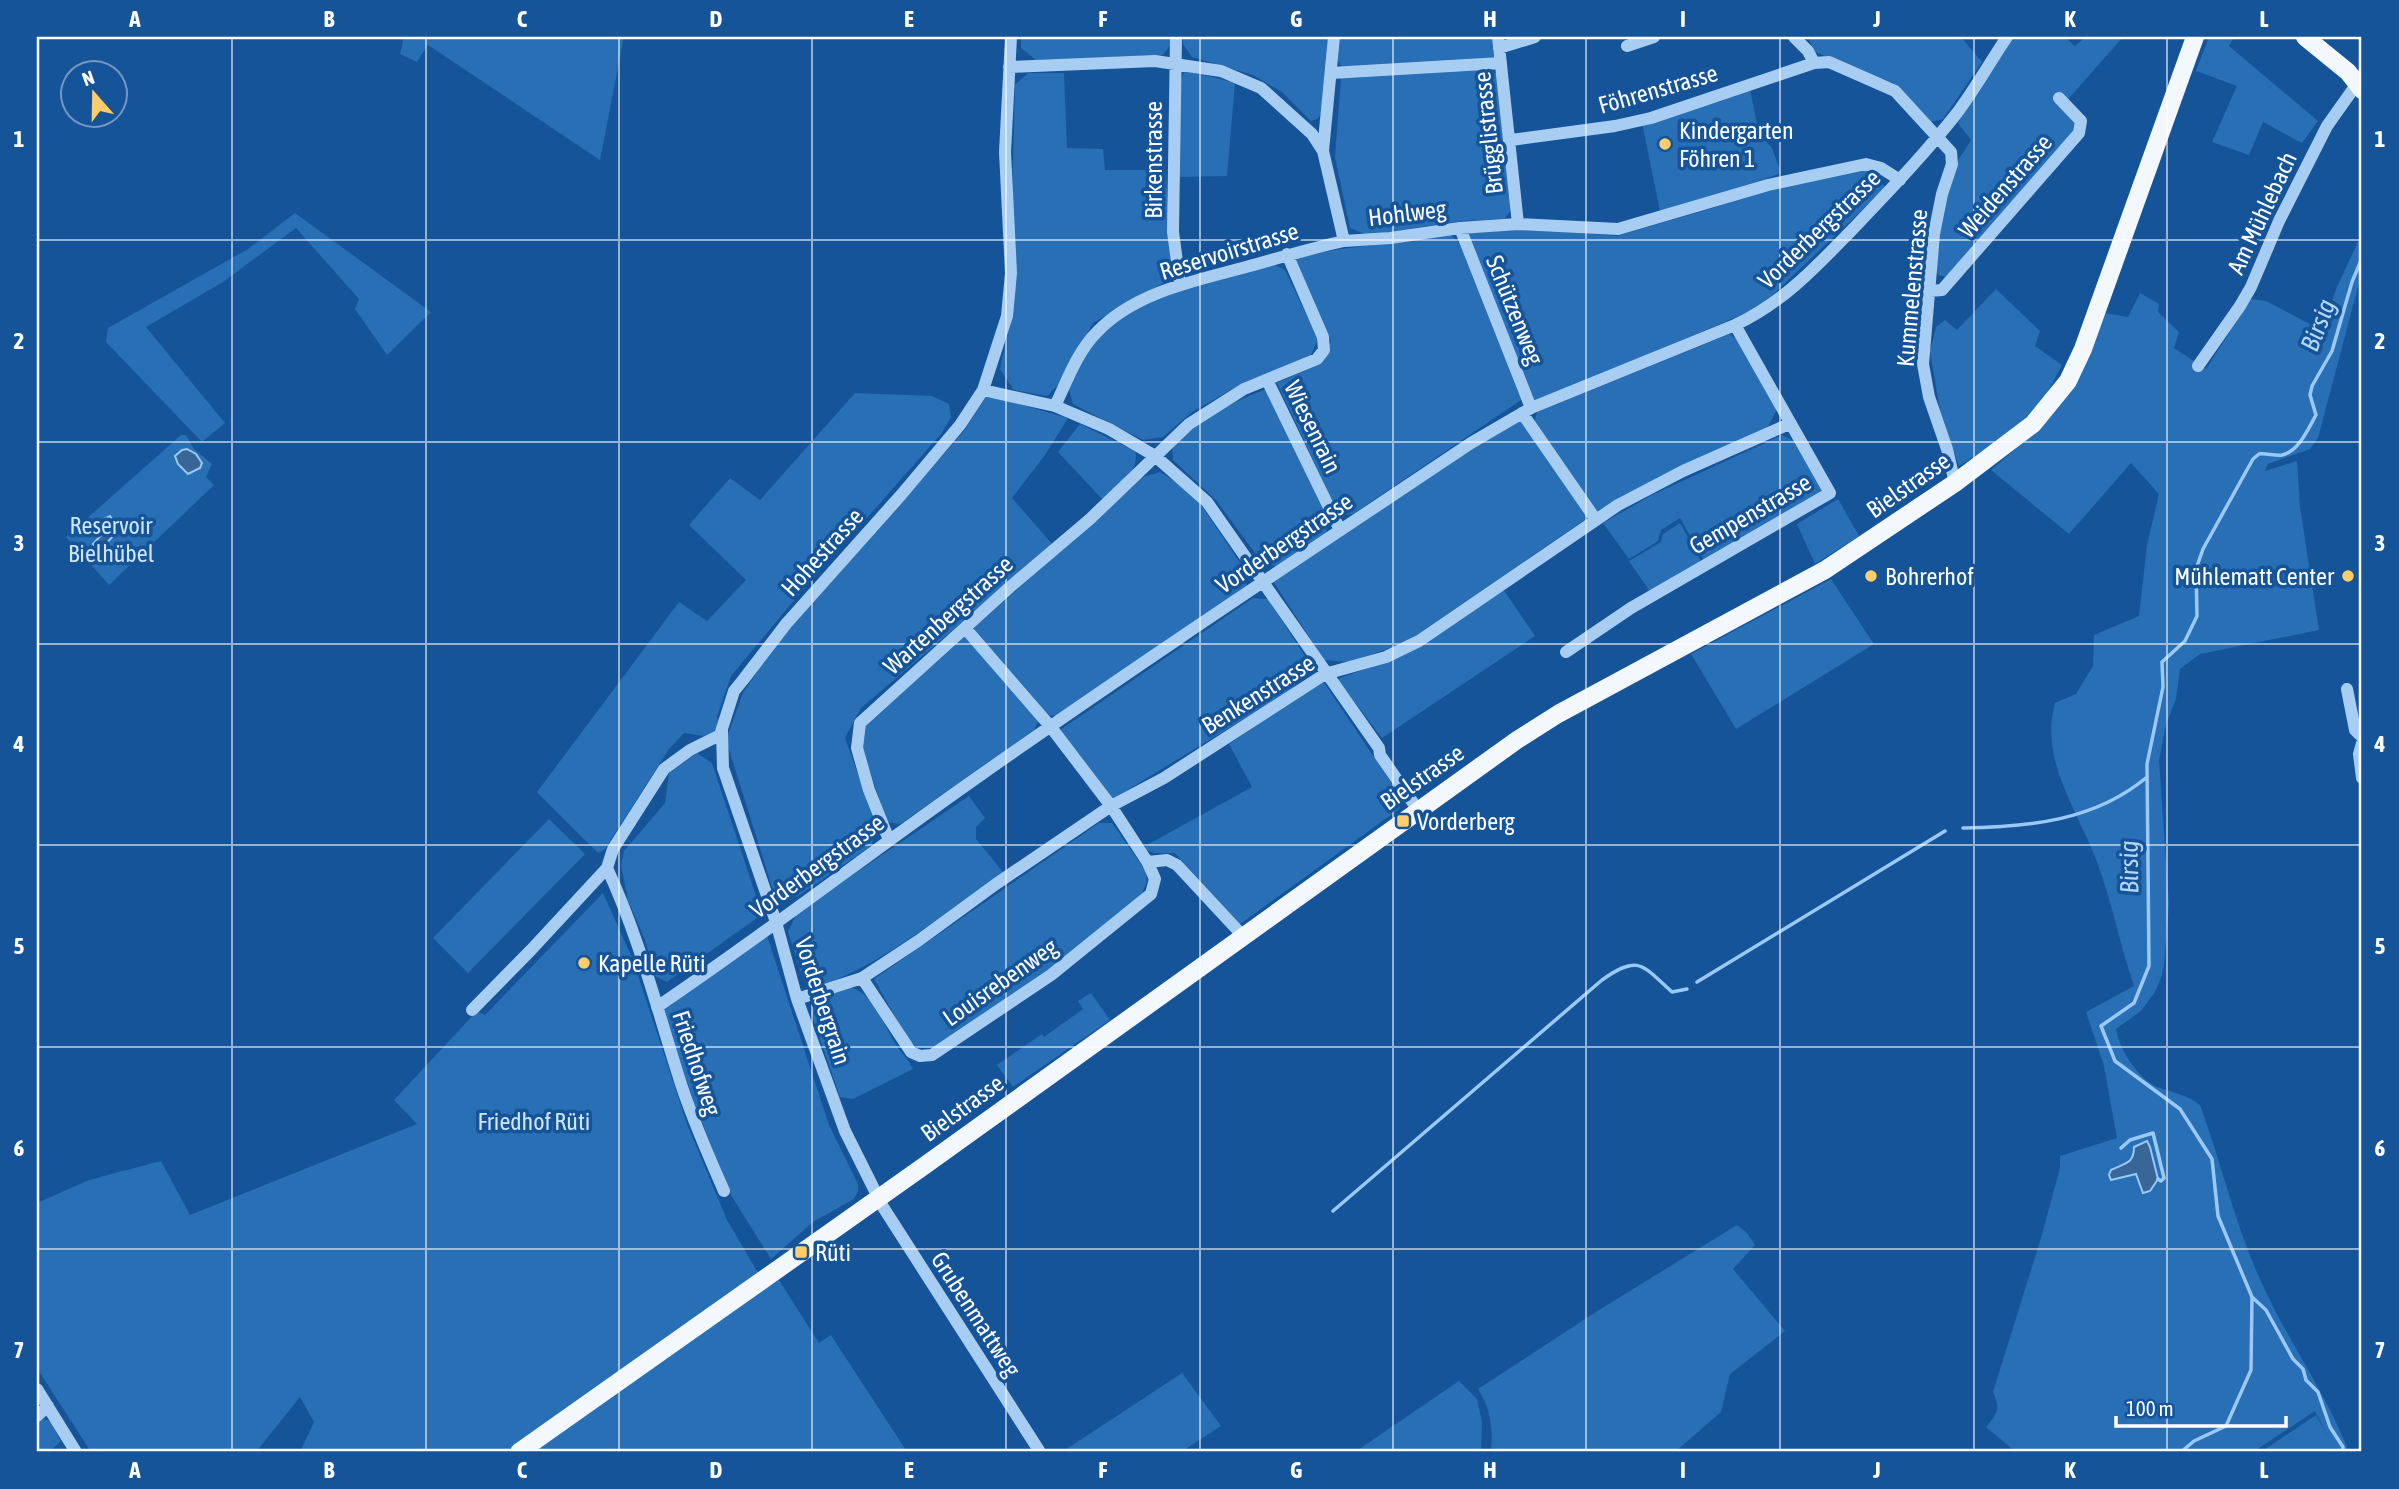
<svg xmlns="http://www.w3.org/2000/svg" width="2399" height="1489" viewBox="0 0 2399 1489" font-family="'Asap Condensed',sans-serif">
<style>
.green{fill:#286fb6}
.water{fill:#386697;stroke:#9ac9f5;stroke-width:2}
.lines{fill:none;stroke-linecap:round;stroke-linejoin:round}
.stream{stroke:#9ac9f5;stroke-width:3.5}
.minor{stroke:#a8cdf2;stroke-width:12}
.major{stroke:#f3f8ff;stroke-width:18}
.grid{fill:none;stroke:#fff;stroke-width:2;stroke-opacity:0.55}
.poi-dot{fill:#ffcd69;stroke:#155498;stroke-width:2.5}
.labels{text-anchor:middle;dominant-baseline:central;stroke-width:7;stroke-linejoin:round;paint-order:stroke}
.street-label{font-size:24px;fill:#fff;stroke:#155498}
.poi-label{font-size:24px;fill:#fff;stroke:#155498;text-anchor:start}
.park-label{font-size:24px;fill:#d0e6fd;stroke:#155498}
.water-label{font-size:26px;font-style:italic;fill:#b4d7f9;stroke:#155498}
.neatline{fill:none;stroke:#fff;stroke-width:2.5}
.grid-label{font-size:23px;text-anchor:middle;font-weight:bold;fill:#fff}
</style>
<rect width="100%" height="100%" fill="#155498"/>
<!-- green -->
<path class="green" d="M404,37H624L600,160L428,45L417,62L400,54Z
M1021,37H1171V44L1163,55L1036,60L1021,48Z
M1183,37H1328L1323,112L1317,119L1311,121L1282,92L1253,75L1192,57L1183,44Z
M1340,37H1492L1494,58L1342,68L1338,60Z
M1808,37H1961L1982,62L1943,119L1930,122L1893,83L1815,52Z
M2010,37H2065L2075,46L2086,37H2123L2062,106L2076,121L2075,132L1946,277L1938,275C1930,250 1945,194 1955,168C1958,158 1966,149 1971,140L1958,123Z
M2209,37H2234L2229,46L2318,121L2302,143L2263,122L2249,155L2212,142L2237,86L2196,71Z
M1488,69L1498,75L1511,210L1504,219L1462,221L1367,235L1350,228L1335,157L1341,78Z
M1185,70L1235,83L1227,176L1180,177V82Z
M1028,73H1064L1067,148L1103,149L1105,170H1165L1174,277L1093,323L1060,383L1047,396L1014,390L1000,369L1014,305L1012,202L1015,85Z
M1750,89L1759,134L1772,148L1781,173L1740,188L1660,211L1642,123Z
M1862,169L1877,171L1885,188L1760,307L1533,403L1467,232L1529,229L1617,236L1713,208L1761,191Z
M295,213L431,312L387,355L355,309L359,299L296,228L223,282L146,327L225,423L202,442L106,342L108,328L248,249Z
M2362,233V272L2318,438L2310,449L2268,464L2265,471L2297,461L2300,507L2319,630L2200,654L2180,669L2176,699L2166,725L2159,760L2169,904L2164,966L2161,978L2155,992L2141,1011L2116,1029C2119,1049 2139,1081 2160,1088C2175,1093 2187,1095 2200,1105C2221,1162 2234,1221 2259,1277C2285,1337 2325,1390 2349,1452H2336L2335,1450L2334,1452H2261L2316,1415L2329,1439L2315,1411L2253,1452H2016L1986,1427C1997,1414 2001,1409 1993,1392L2041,1238L2060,1168V1156L2117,1138L2104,1066L2086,1012L2134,986C2120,945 2112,902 2097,862C2078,811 2039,760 2055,703L2076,694L2093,666L2094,635L2139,616L2147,545L2159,494L2131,463L2069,534L1991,470L2032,435L2104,313L2128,317L2140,293L2159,304L2158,312L2179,332L2174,348L2206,369L2251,299L2266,301L2321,330L2337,287Z
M1450,234L1460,244L1521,400L1353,514L1339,515L1277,383L1320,364L1331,341L1293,257C1345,247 1398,243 1450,234Z
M1275,265L1285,270L1318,339L1310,357L1245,382L1192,412L1163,437L1143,440L1073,404L1068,386C1081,364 1092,339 1112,323C1157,287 1221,279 1275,265Z
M1996,289L2040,331L2035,346L2062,365L2043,401L2005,438L1959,466L1940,410L1930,351L1936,327L1945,320L1957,330Z
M1730,334L1737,340L1777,409L1767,429L1596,513L1534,424L1537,412Z
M1267,389L1330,520L1326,533L1276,566L1263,564L1216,500L1173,460L1172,444C1201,418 1231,402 1267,389Z
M855,393L932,396L949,404L951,417L941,434L790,605L731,676L717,716L718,722L716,730L704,736L684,733L669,749L605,849L598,853L537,792L679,602L707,621L746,580L689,525L730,478L760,500Z
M987,395L1068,418L1045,455L1012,498L1053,545L861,708L845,738L877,827L871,846L797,897L773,890L726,740L743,693L777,643L964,431Z
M1519,418L1589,517L1405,643L1349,662L1324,660L1273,581Z
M1080,424L1135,451C1141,471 1116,487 1103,500L1058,452Z
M181,435H186L194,449L212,464L206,477L214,485L109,585L66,537Z
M1782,435L1794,441L1824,491L1704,560L1680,518L1661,530L1658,541L1629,559L1603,523L1652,495Z
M1160,472L1178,483L1188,486L1245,570L1247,587L1058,716L1045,715L973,629L1143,477Z
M1838,499L1859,536L1815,564L1797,524Z
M1680,523L1702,563L1651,593L1629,561L1661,542L1663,534Z
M1831,579L1874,644L1736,729L1691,654Z
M1503,589L1535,636L1382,738L1337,679L1391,660Z
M1253,598L1268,599L1310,664L1306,677L1283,695L1111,800L1060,730Z
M965,634L1037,717L1038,722L1034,730L900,824L887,822L862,747L863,729L870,718Z
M1323,681L1402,799L1399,809L1239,925L1175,853H1154L1143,849L1147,845L1252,787L1229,744Z
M697,753L712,763L758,902L757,918L667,982L655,976L645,940L628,900L621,865L624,851L665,803L669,773Z
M969,796L985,818L976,827V839L1003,872C945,913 887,961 821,986L803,979L788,931L798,912Z
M549,819L585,854L468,973L433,938Z
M1099,823H1112L1145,870L1147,881L1141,896L1057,965L937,1048L917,1047L908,1040L874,979Z
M603,893L633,960L687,1124L727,1220L767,1288L779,1280L819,1343L831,1335L907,1452H300L314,1422L300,1397L256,1452H91L37,1368V1203L89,1180L161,1161L190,1215L417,1124L394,1100L477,1011L485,1015Z
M767,936L829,1125L858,1184V1191L854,1199L813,1222L771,1259L732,1197L696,1108L662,1008Z
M849,987C877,994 882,1025 897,1046C902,1054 908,1059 913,1069L853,1099L840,1097L811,1013C817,996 833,993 849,987Z
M1091,993L1110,1020L1013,1087L997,1065L1042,1034L1044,1037L1083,1009L1078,1001Z
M1737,1225L1747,1233L1755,1245L1733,1269L1785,1331L1730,1374L1721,1412L1675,1452H1491C1493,1429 1491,1409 1478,1389L1599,1310Z
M1182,1373L1221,1426L1181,1452H1062Z
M1459,1381L1477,1399L1482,1422L1481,1452H1355Z
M44,1419L51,1421L61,1441L49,1452H37V1422Z"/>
<!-- water -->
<path class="water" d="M187,449L196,454L202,463L200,468L188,474L178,464L175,456L182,450Z
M110,516L119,530L100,550L96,549L93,544L106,530L104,519Z
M2147,1141L2150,1147L2158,1179L2150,1191L2143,1193L2136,1174L2111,1180L2109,1175L2111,1170C2125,1163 2134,1164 2134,1147Z"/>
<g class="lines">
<!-- stream -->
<path class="stream" d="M1963,828C2028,827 2095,821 2147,777
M1697,982L1945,831
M2121,1148L2130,1140L2153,1133L2164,1178L2161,1181L2158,1179
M1333,1211L1602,980C1639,954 1642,965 1672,992L1687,989
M2252,1297L2266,1310L2293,1359L2303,1369L2306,1380L2318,1392L2330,1427L2343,1447V1452
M2181,1452L2194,1441L2226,1426L2251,1370L2252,1297L2218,1216L2212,1159L2180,1109L2115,1061L2101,1026L2134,1003L2149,966L2147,764L2163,687L2162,662L2185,641L2197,616L2196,569L2203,549L2253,459L2259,454C2266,453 2275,456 2282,455C2299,451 2308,429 2316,415L2310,395L2312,386L2332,351L2352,282L2362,258"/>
<!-- minor -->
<path class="minor" d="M1176,37L1173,232L1180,284
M1498,37L1518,224
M1794,37L1808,51L1814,63L1829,62L1895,91L1951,152L1952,164L1942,194L1934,234L1923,364L1929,397L1947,449L1955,483
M1627,46L1654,37
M1499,48L1535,37
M1009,67L1155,61L1221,71L1261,88L1312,134L1323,151L1344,241L1390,238L1460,228L1518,224L1618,229L1768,185L1866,164L1881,168L1900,180
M1331,73L1501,63
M1511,140L1615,126L1651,118L1814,63
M1323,151L1334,37
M1460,228L1531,408
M1930,291L1942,290L2079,133L2081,121L2059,98
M2198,366L2240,306L2251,287L2279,221L2327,126L2361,78
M1267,380L1340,530
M983,390L1055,406L1109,429L1155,456L1207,502L1379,748L1380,755L1418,810
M1055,406C1067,381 1077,352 1097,332C1135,292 1195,281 1246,267C1279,258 1311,248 1344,241
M1522,413L1596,520
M1566,652L1631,608L1830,493L1735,325
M2347,689L2355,730L2362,737
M722,731L723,768L776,922L797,999L845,1131L883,1207L1040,1452
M2362,743L2359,754L2362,778
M889,840L869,790L857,748L860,723L1010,587L1090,519L1189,424L1244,389L1317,359L1324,350L1323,337L1287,254
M1148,862L1167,860L1177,865L1243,936
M607,868C640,939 658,1013 682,1087C694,1123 709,1157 724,1191
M862,978L911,1052L920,1056L932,1055L1051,975L1151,894L1155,879L1148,863L1111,806L1050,726L965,628
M797,999L862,978L918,941L996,884L1111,806L1164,778L1325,674L1386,657L1419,641L1618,505L1683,471L1789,424
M657,1007C765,934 868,854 975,779C1138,664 1305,554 1471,443L1531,408L1735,325C1781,304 1815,268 1850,232C1887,193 1924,155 1957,113C1975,89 1990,62 2007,37
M472,1010L531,950L607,868L613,849L664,769L690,750L720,735L734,691L743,680L786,624L901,495L960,425L983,390L1007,316L1011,273L1005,152L1011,37
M37,1389L76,1452
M37,1416L48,1406"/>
<!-- major -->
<path class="major" d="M2305,37L2348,72L2362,90
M519,1452L924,1166L1517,740L1558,714L1825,570L1955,483L2033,424L2068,381L2083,349L2195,37"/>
</g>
<!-- grid -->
<path class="grid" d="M232,37V1452M426,37V1452M619,37V1452M812,37V1452M1006,37V1452M1200,37V1452M1393,37V1452M1586,37V1452M1780,37V1452M1974,37V1452M2167,37V1452M37,240H2362M37,442H2362M37,644H2362M37,845H2362M37,1047H2362M37,1249H2362"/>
<!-- markers -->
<g class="poi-dot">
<circle cx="1665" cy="144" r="7"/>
<circle cx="1871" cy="576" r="7"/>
<circle cx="2348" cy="576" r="7"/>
<rect x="1396" y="814" width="14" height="14" rx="3.5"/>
<circle cx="584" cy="963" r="7"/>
<rect x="794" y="1245" width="14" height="14" rx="3.5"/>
</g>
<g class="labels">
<!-- street labels -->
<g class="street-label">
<text transform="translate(1658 89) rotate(-16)">Föhrenstrasse</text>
<text transform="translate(1488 133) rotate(-96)">Brügglistrasse</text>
<text transform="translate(1153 160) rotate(-90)">Birkenstrasse</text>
<text transform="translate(2005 186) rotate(-49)">Weidenstrasse</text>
<text transform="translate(1407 213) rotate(-7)">Hohlweg</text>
<text transform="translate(2262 213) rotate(-65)">Am Mühlebach</text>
<text transform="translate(1819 229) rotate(-44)">Vorderbergstrasse</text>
<text transform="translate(1229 251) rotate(-17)">Reservoirstrasse</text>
<text transform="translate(1912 288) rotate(-85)">Kummelenstrasse</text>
<text transform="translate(1515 310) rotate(68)">Schützenweg</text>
<text transform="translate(1313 427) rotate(64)">Wiesenrain</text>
<text transform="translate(1908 485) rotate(-35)">Bielstrasse</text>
<text transform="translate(1750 514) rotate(-30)">Gempenstrasse</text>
<text transform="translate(1284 543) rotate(-34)">Vorderbergstrasse</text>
<text transform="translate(822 552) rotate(-48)">Hohestrasse</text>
<text transform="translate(948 615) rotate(-42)">Wartenbergstrasse</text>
<text transform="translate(1258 694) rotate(-32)">Benkenstrasse</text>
<text transform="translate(1422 777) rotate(-35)">Bielstrasse</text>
<text transform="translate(817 866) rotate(-36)">Vorderbergstrasse</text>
<text transform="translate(1000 982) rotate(-35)">Louisrebenweg</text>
<text transform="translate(823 1001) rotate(72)">Vorderbergrain</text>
<text transform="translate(697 1063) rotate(72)">Friedhofweg</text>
<text transform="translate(962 1108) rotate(-36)">Bielstrasse</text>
<text transform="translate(976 1314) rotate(57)">Grubenmattweg</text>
</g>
<!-- poi labels -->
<g class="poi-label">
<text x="1679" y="130">Kindergarten<tspan x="1679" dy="28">Föhren 1</tspan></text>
<text x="1885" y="576">Bohrerhof</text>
<text x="2334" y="576" text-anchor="end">Mühlematt Center</text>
<text x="1417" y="821">Vorderberg</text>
<text x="598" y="963">Kapelle Rüti</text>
<text x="815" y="1252">Rüti</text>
</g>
<!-- park labels -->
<g class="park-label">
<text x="111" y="525">Reservoir<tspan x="111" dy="28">Bielhübel</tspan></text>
<text x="534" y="1121">Friedhof Rüti</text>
</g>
<!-- water labels -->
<g class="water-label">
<text transform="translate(2318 325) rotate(-69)">Birsig</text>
<text transform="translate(2129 867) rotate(-91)">Birsig</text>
</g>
</g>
<!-- border -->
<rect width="2399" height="1489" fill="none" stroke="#155498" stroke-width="77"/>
<!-- north arrow -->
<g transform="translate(94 94) rotate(340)"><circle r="33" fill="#155498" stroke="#7398c1" stroke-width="2"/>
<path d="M0-5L12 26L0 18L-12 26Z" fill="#ffcd69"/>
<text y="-10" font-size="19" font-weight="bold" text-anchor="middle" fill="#ffffff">N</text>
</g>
<!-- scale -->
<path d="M2116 1416v10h170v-10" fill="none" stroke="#ffffff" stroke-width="3.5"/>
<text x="2126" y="1416" font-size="21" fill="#ffffff" stroke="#155498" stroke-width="5" paint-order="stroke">100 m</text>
<rect x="38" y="38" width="2322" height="1412" class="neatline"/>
<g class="grid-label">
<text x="135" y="27">A</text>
<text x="329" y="27">B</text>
<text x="522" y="27">C</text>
<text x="716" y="27">D</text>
<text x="909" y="27">E</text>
<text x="1103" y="27">F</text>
<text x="1296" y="27">G</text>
<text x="1490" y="27">H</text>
<text x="1683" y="27">I</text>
<text x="1877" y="27">J</text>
<text x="2070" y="27">K</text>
<text x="2264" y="27">L</text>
<text x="19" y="147">1</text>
<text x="2380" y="147">1</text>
<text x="19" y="349">2</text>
<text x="2380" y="349">2</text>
<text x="19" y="551">3</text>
<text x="2380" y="551">3</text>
<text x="19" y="752">4</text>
<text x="2380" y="752">4</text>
<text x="19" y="954">5</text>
<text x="2380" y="954">5</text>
<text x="19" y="1156">6</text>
<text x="2380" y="1156">6</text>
<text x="19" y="1358">7</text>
<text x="2380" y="1358">7</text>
<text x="135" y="1478">A</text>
<text x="329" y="1478">B</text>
<text x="522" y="1478">C</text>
<text x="716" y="1478">D</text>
<text x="909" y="1478">E</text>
<text x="1103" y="1478">F</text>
<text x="1296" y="1478">G</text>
<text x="1490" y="1478">H</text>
<text x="1683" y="1478">I</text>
<text x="1877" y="1478">J</text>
<text x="2070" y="1478">K</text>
<text x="2264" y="1478">L</text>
</g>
</svg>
